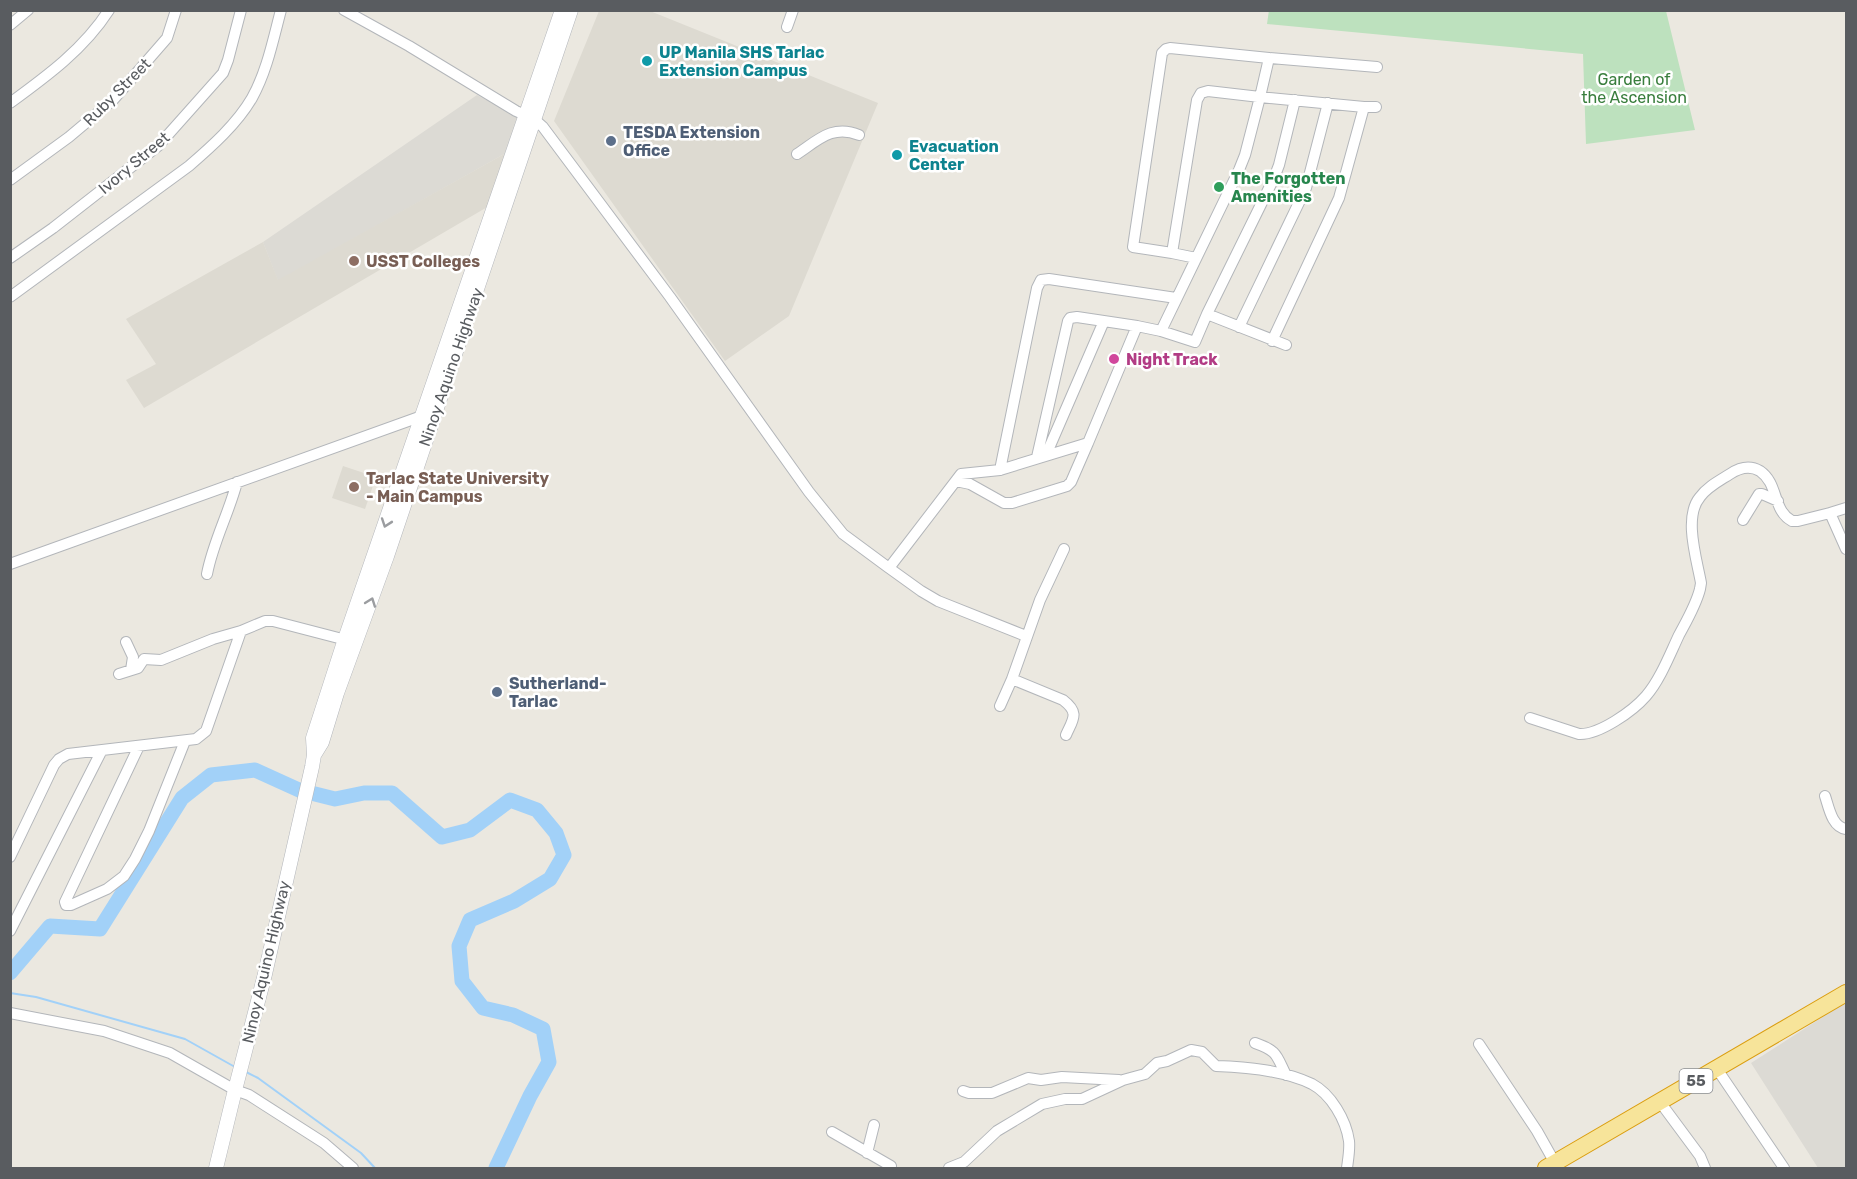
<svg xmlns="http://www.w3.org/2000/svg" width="1857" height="1179" viewBox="0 0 1857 1179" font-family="Rubik,sans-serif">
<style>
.industrial{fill:#dcdad4}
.education{fill:#dddad1}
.green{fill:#bde1be}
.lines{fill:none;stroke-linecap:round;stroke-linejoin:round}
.stream{stroke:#a2d1f8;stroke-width:2}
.river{stroke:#a2d1f8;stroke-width:15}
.minor-casing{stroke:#b3b6ba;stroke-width:12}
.secondary-casing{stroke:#b4b7bc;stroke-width:15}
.trunk-casing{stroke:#db9e10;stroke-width:18}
.minor{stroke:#fff;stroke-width:10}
.secondary{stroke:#fff;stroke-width:14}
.trunk{stroke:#f7e49a;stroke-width:16}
.oneway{stroke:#9b9da0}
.culture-dot{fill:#0f9aa8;stroke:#fff;stroke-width:2}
.service-dot{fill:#5c6f8a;stroke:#fff;stroke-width:2}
.leisure-dot{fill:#2e9e5b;stroke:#fff;stroke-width:2}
.education-dot{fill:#8d6e63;stroke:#fff;stroke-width:2}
.hotel-dot{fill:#d1479c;stroke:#fff;stroke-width:2}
.labels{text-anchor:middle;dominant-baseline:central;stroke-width:5;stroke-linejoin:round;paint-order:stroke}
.shield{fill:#fff;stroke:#8b8d90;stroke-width:1.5}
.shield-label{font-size:15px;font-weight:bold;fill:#595c60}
.culture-label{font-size:16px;font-weight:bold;fill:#0d838f;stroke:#fff;text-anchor:start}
.park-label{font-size:16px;fill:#397e3d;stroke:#fff}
.street-label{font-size:16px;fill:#595c60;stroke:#fff}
.service-label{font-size:16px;font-weight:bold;fill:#4e5e75;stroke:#fff;text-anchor:start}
.leisure-label{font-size:16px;font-weight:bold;fill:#27864d;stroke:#fff;text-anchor:start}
.education-label{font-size:16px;font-weight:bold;fill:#785e54;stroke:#fff;text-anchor:start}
.hotel-label{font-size:16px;font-weight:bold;fill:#b23c85;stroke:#fff;text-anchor:start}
</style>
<rect width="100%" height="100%" fill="#ebe8e0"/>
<!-- industrial -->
<path class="industrial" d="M477,95L519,117L506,153L278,281L263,242Z
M1846,1002V1168H1818L1751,1063Z"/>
<!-- education -->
<path class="education" d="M599,11H650L878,103L789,316L725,361L554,121Z
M506,153L489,206L144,408L126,380L156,364L126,319L263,242L278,280Z
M343,466L376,477L365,509L332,498Z"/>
<!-- green -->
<path class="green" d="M1269,10L1666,11L1695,130L1586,144L1583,54L1267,24Z"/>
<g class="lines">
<!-- stream -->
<path class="stream" d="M10,993L36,997L185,1039L235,1067
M246,1072L258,1078L361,1153L375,1168"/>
<!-- river -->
<path class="river" d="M10,973L50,926L100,929L182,798L211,775L255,770L299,790L335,799L364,793H392L442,837L470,830L510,800L537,810L556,833L564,855L550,879L514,901L470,920L459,946L462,981L483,1008L513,1015L543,1029L549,1062L530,1096L496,1168"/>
<!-- minor casing -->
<g class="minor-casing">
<path id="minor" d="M344,10L409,46L516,111L534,119L543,127L670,297L809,492L843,534L889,568L961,474L1000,470L1088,443L1137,326L1161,331L1195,342L1207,314L1286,345
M10,25L28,10
M787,27L793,10
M1269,58L1377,67
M10,103C47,76 84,49 109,10
M1364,107H1376
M797,154C818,140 833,124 859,135
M10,180L69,137L113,100L167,38L176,10
M1172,253L1133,247L1162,53L1166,49L1170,48L1269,58L1260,97L1208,91L1201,93L1197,100L1172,253L1196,258
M10,258L53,228L158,146L223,73L228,60L241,10
M10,297L189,166C211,147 237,124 252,98C267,71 273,40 281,10
M1207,314L1274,178L1279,165L1295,100
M1239,327L1306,188L1328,103
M1161,331L1239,170L1245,155L1260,97L1364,107L1339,198L1272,341
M1046,455L1104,321
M1037,457L1068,321L1070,318L1077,317L1137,326
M1000,470L1037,288L1041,280L1049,279L1176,298
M956,481L970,484L1004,503H1012L1067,486L1071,482L1088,443
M1830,513L1846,508
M1743,520L1759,494H1762L1778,501
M1064,549L1040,600L1012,679L1063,700C1080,713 1073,719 1066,735
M10,564L422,416
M889,568L921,591L938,601L1026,636
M207,574C213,542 229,513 237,482
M126,642L133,657L131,670
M119,674L138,668L144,659L161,660L213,639L241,631L265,621H273L350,641
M1000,706L1012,679
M1530,718L1579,734C1599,735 1633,711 1646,696C1660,680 1670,654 1679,635C1687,620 1696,605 1700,589L1701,583C1697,560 1683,517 1700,497C1707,487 1719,481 1730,474C1739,468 1750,465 1760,471C1779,484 1772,510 1792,521H1798L1830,513L1846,549
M139,746L65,902L66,905H71L107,889L124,876L135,859L149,831L185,741
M1825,796C1829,808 1832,827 1846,829
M10,857L54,765L59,759L68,754L196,739L206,731L241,631
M10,931L102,750
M10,1013L104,1031L170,1053L235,1090L249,1095L324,1143L353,1168
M1255,1043C1278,1051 1276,1055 1286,1075
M1479,1044L1537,1131L1555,1163
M1717,1069L1784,1168
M963,1091L969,1093H992L1028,1078L1041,1080L1062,1077L1119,1080
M1660,1102L1700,1156L1705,1168
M832,1132L891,1166
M867,1153L874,1125
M949,1168L964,1162L997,1131L1042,1104L1065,1099H1082L1123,1080L1145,1074L1157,1063L1167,1061L1191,1050L1202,1052L1216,1066C1247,1067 1283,1070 1312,1084C1331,1094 1346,1120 1349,1141C1350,1149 1348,1160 1347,1168"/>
</g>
<!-- secondary casing -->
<g class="secondary-casing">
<path id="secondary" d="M314,755L322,742L337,693L387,556L571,10
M216,1168L235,1090L265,974L312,767L314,755L313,738L345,639L562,10"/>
</g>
<!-- trunk casing -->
<g class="trunk-casing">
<path id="trunk" d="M1546,1168L1846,993"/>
</g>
<!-- minor -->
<use href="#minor" class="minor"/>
<!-- secondary -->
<use href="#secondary" class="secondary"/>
<!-- trunk -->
<use href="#trunk" class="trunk"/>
</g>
<!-- one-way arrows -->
<defs><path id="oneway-chevron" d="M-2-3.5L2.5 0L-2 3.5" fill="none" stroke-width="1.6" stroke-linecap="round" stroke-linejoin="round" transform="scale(1.5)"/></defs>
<g class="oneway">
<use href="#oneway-chevron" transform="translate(386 523) rotate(109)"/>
<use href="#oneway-chevron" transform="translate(371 602) rotate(-70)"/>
</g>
<!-- markers -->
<g class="culture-dot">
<circle cx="647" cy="61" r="6"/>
<circle cx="897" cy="155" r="6"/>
</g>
<g class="service-dot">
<circle cx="611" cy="141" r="6"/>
<circle cx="497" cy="692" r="6"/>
</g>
<circle class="leisure-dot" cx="1219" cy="187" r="6"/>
<g class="education-dot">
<circle cx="354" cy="261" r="6"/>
<circle cx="354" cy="487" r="6"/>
</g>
<circle class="hotel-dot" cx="1114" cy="359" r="6"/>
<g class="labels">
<!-- shield labels -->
<rect class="shield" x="1679.5" y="1069" width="33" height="24" rx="4.5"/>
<g class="shield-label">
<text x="1696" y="1081">55</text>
</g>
<!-- culture labels -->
<g class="culture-label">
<text x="659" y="52">UP Manila SHS Tarlac<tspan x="659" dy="18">Extension Campus</tspan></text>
<text x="909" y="146">Evacuation<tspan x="909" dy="18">Center</tspan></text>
</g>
<!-- park labels -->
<g class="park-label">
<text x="1634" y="79">Garden of<tspan x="1634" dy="18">the Ascension</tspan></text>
</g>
<!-- street labels -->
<g class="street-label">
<text transform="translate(117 92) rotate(-45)">Ruby Street</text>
<text transform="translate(134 163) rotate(-40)">Ivory Street</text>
<text transform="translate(451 367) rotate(-71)">Ninoy Aquino Highway</text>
<text transform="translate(266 962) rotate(-77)">Ninoy Aquino Highway</text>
</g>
<!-- service labels -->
<g class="service-label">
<text x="623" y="132">TESDA Extension<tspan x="623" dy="18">Office</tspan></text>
<text x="509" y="683">Sutherland-<tspan x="509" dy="18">Tarlac</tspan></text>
</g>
<!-- leisure labels -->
<g class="leisure-label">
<text x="1231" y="178">The Forgotten<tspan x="1231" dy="18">Amenities</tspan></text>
</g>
<!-- education labels -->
<g class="education-label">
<text x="366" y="261">USST Colleges</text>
<text x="366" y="478">Tarlac State University<tspan x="366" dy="18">- Main Campus</tspan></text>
</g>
<!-- hotel labels -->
<g class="hotel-label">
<text x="1126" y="359">Night Track</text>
</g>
</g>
<!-- border -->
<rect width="1857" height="1179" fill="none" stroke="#595c60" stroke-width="24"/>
</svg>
